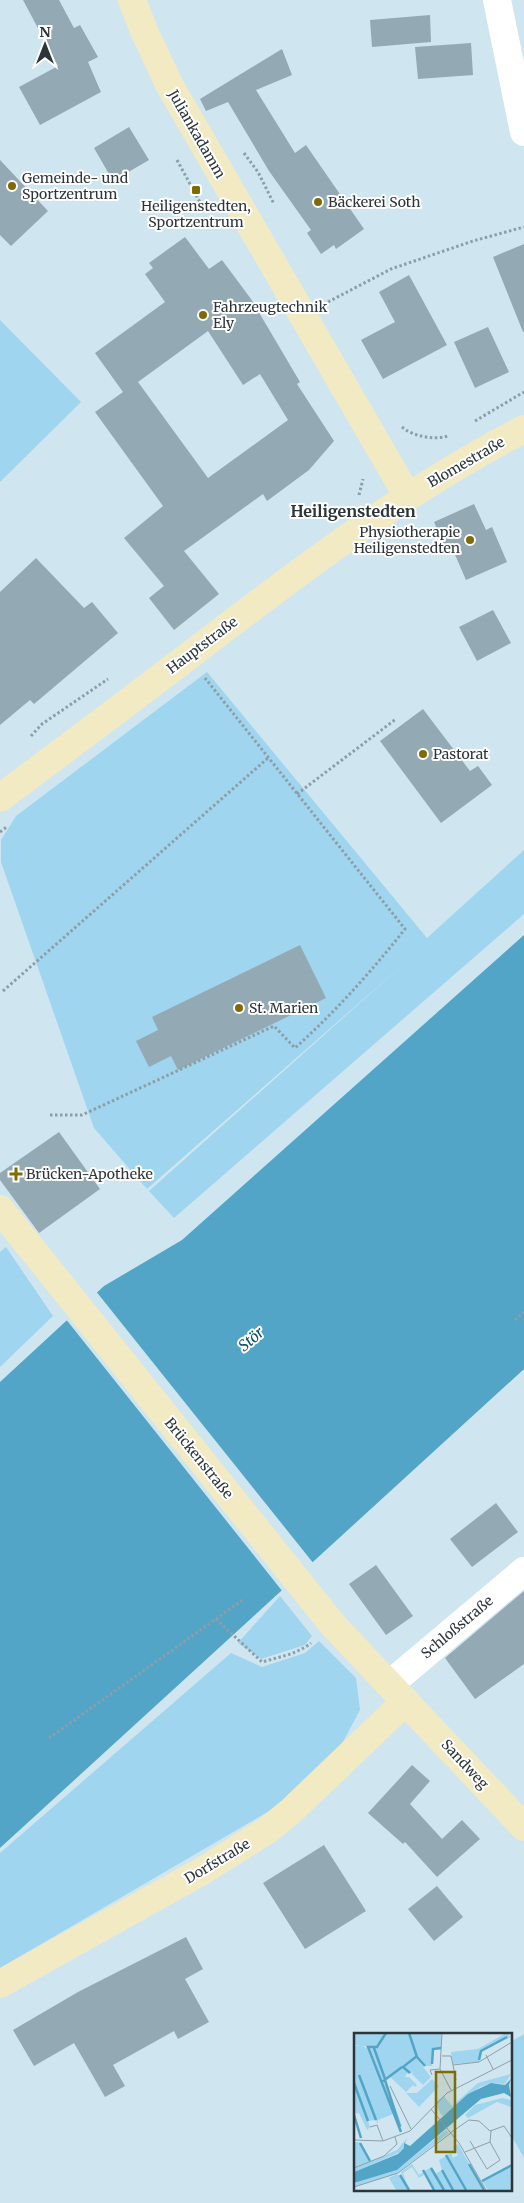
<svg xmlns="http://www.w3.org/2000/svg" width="524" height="2203" viewBox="0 0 524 2203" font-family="Merriweather,serif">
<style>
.green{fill:#9fd5ee}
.water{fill:#52a5c7}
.pier{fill:#cfe6f1}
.building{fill:#93a9b3;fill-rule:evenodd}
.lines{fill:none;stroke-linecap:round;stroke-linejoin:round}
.path{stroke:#8d9ea6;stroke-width:3;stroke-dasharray:2.5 2.5;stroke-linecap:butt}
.street{stroke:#fff;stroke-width:28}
.secondary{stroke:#f2eac2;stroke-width:28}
.poi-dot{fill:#7e6b05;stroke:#fff;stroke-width:2}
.labels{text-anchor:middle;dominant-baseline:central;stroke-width:4;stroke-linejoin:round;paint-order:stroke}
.street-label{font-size:14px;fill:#2c3539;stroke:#fff}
.poi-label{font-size:14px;fill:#2c3539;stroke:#fff;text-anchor:start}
.water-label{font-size:15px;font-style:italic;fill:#084f67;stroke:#fff}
.quarter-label{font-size:16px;font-weight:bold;fill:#2c3539;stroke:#fff}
.inset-river{fill:none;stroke:#52a5c7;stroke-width:2.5}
.inset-road{fill:none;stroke:#8e9fa7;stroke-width:1}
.view{fill:#7e6b05;fill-opacity:0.15;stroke:#7e6b05;stroke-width:2.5}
.inset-edge{fill:none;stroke:#2c3539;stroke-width:2.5}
</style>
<rect width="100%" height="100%" fill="#cfe6f1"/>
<!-- green -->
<path class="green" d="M0,320L81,402L0,482Z
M207,672L427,938L524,850V914L174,1218L149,1191L407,961L147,1189L94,1128L1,862V840L16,816Z
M6,1247L53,1316L0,1367V1252Z
M280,1596L312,1636L305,1645L261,1659L238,1643Z
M319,1641L356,1678L360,1710L337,1753L276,1807L0,1968V1853L231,1653L262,1667L305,1653Z
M524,2034V2158L510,2133V2042Z"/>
<!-- water -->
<path class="water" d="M524,935V1369L0,1848V1382L104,1286L182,1240Z"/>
<!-- pier -->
<path class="pier" d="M95,1290L314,1564L283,1592L65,1318Z"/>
<!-- building -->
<path class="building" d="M23,0H59L74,28L80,25L98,57L88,62L101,92L40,125L19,87L58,66Z
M430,15L431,42L372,47L370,20Z
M471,43L473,75L418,79L415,47Z
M282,49L292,75L256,90L295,153L306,145L364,229L336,249L334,245L321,254L307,233L311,230L269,171L228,102L206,111L200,99Z
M129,127L149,160L113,181L94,148Z
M0,160L48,211L11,246L0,235Z
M185,237L209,269L222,260L251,299L300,382L297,384L334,441L309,470L267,501L263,494L184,551L219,594L174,630L149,598L164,586L124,538L163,506L95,412L123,392L95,353L165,302L145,274L153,268L149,263ZM208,331L243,385L260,374L288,420L208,478L138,382Z
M524,244V332H523L493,257Z
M409,275L447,345L383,379L361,340L395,322L379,292Z
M488,327L509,372L475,388L454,342Z
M474,504L486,530L492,527L507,562L466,580L453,550L447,553L434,522Z
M36,558L84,608L92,602L118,633L34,704L30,700L0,725V592Z
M493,610L511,643L477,661L459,627Z
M423,709L470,771L478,766L492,785L441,823L380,741Z
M300,945L326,998L178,1070L171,1056L149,1067L136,1041L158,1030L152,1017Z
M59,1132L100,1189L39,1233L0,1180V1173Z
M496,1503L518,1532L472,1567L450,1539Z
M376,1565L413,1616L386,1635L349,1584Z
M524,1591V1664L475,1699L445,1658Z
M412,1765L430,1781L410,1804L442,1839L462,1820L480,1839L437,1877L405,1842L403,1844L368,1813Z
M324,1845L366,1911L305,1949L263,1883Z
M437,1886L463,1917L434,1941L408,1909Z
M186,1937L203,1969L185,1979L209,2022L178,2039L174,2031L113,2065L125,2086L105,2097L74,2043L34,2066L13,2030L78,1992Z"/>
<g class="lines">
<!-- path -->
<path class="path" d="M244,153L258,172L274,204
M177,160L202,206L208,212
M328,302L391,269L473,241L524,227
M475,421L524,392
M402,427C414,437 434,440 448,436
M359,495L363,479
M31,736L42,724L108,679
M297,794L396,719
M0,832L8,826
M3,991L268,758
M50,1115H82L274,1026L295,1048C335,1012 371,972 405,929L205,678
M515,1320L524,1312
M216,1619L262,1662C279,1657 297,1654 311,1643
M49,1738L244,1599"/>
<!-- street -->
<path class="street" d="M497,0L524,132
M390,1684L524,1571"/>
<!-- secondary -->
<path class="secondary" d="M132,0L144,31L170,86L408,497
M0,798C63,751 127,703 190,655C297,573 404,491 524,429
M0,1209L333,1625L524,1827
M0,1984L204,1870L269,1829L291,1811L406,1701"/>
</g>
<!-- markers -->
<g class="poi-dot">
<circle cx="12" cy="186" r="5"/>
<rect x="191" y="185" width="10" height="10" rx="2.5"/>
<circle cx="318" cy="202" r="5"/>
<circle cx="203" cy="315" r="5"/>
<circle cx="470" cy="540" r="5"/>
<circle cx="423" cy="754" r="5"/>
<circle cx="239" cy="1008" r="5"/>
<path d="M13.5 1166.5h5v5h5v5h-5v5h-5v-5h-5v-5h5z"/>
</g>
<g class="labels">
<!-- street labels -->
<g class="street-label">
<text transform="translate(197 134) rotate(60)">Juliankadamm</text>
<text transform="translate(466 462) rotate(-30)">Blomestraße</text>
<text transform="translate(202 645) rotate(-37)">Hauptstraße</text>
<text transform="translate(199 1458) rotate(51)">Brückenstraße</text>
<text transform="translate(457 1627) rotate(-40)">Schloßstraße</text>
<text transform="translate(465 1764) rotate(47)">Sandweg</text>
<text transform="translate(217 1861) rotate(-31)">Dorfstraße</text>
</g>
<!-- poi labels -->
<g class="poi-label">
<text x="22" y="178">Gemeinde- und<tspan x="22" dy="16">Sportzentrum</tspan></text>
<text x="328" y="202">Bäckerei Soth</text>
<text x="196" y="206" text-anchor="middle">Heiligenstedten,<tspan x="196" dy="16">Sportzentrum</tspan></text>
<text x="213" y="307">Fahrzeugtechnik<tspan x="213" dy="16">Ely</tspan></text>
<text x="460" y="532" text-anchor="end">Physiotherapie<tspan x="460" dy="16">Heiligenstedten</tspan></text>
<text x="433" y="754">Pastorat</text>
<text x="249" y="1008">St. Marien</text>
<text x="26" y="1174">Brücken-Apotheke</text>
</g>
<!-- water labels -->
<g class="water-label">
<text transform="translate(251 1339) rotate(-40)">Stör</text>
</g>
<!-- quarter labels -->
<g class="quarter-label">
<text x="353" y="511">Heiligenstedten</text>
</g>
</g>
<!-- overview -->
<g transform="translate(354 2033)">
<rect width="158" height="158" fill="#cfe6f1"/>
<path d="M0,0H87L88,15L78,16V33H71L63,23L49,34L54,39L51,44H55L63,52L61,54L59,52L52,59L36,44L31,47L48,93L45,94L16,15L12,13H8L13,15L39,81L24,87V91L22,87L14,88L16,94L13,97L5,80L0,81V13H7L0,12ZM152,0L157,4L127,18L125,29L99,31L97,19L124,16ZM62,25L77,44L69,52L58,41L60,38L57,41L51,34ZM157,41L151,51L137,50L126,54L89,83L86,80L82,69L90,63L98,73L124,50ZM78,46L85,53L65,74L52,60H63ZM148,65L157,67V74L143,69L114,85L111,82L121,72ZM92,97L95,100L42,141L0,154L3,149L43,137ZM53,105L50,115L44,120L0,139V109H5L16,129L43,117ZM104,111L130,157H80L71,141L65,145L58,134L49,140L55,157L47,139L58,131L65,142L77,134L81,141L88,137L85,127L97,120L99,125L104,122L99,114ZM157,132V157H134L128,148ZM43,141L45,143L54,157H42L35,145Z" fill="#9fd5ee"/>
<path d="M157,46L155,52L157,64L150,60L127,66L43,137L0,150V139L44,121L50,115V110L56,113L114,61L137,50L151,52Z" fill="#52a5c7"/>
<path class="inset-river" d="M32,0L23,14H14L47,99M55,0L63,24L71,33M20,15L31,46M125,27L127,18L153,4M78,31L79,16L87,15M56,40L49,34L63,23M5,42L22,87M32,46L48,34M27,49L31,47L46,94M0,50L14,88M0,82L7,105M6,110L16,128M92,122L112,157M115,131L130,157M77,135L90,157M69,137L80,157M88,137L99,157M46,142L55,157M128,148L158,132"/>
<path class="inset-road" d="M88,0L86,36L97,57M132,22L139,36M88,23H97L99,32L125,29L158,9M99,32L102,47M78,42L76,37L86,36M36,53L57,96M77,76L105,110L132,157M16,94L23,92L29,108M96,100L115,87L125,88L136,98L150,93L158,105M0,107L29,108L56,98L93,60L158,27M116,108L133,136L146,127L136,109M111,119L136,109L137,98M0,135L30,123L43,111L41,104M0,154L44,140L97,100"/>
<path class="view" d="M82,39H101V119H82Z"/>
<rect width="158" height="158" class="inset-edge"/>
</g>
<!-- north arrow -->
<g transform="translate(45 45)" stroke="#ffffff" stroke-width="4" paint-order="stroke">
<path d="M0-4L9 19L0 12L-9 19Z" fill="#2c3539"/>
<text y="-8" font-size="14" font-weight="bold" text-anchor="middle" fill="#2c3539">N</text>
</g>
</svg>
